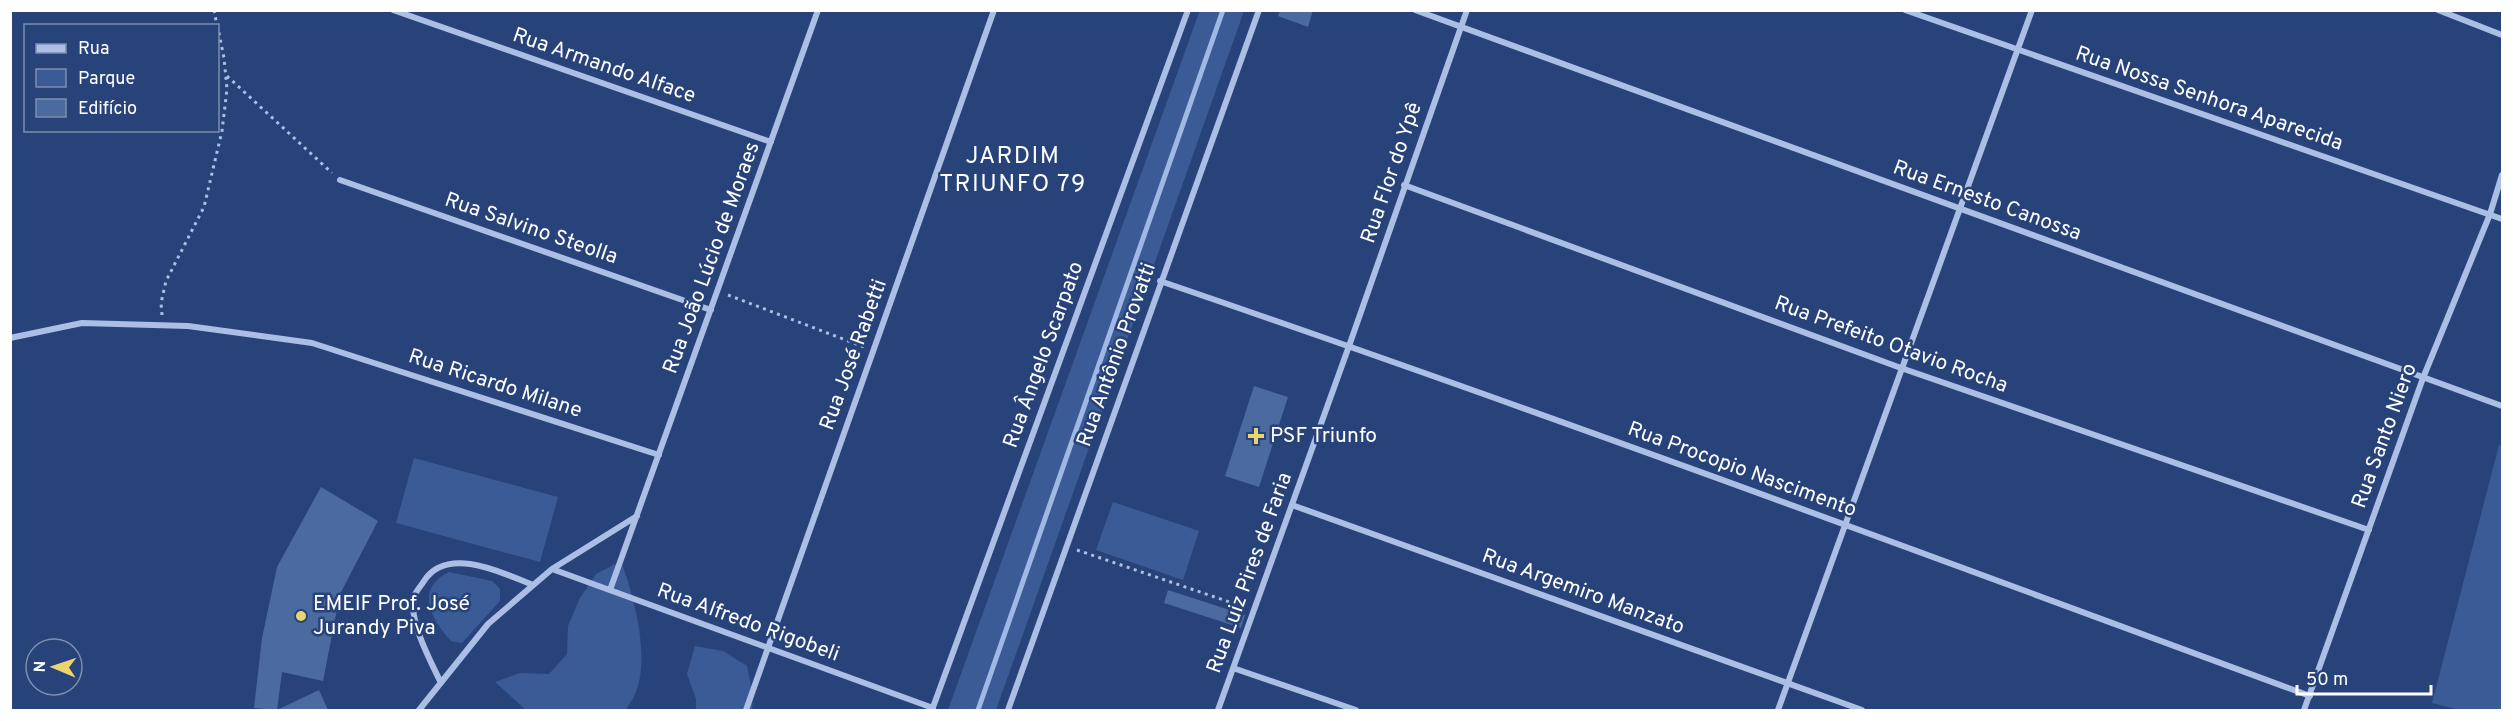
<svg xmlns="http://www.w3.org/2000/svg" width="2513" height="721" viewBox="0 0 2513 721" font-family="Overpass,sans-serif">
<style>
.green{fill:#3b5b97}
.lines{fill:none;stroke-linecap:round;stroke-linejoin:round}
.stream{stroke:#9fb8e4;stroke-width:5}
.building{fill:#4b6aa0}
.path{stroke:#aabfe3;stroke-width:3;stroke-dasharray:3 4.5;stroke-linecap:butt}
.minor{stroke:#aabfe3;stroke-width:6}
.poi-dot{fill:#ebd470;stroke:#27437a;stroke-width:2}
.labels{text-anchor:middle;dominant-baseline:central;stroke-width:5;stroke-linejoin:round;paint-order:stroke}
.street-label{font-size:21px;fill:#fff;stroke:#27437a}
.poi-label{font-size:21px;fill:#fff;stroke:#27437a;text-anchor:start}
.quarter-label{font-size:24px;letter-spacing:1.5px;fill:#fff;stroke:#27437a}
</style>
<rect width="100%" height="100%" fill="#27437a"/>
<!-- green -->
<path class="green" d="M1200,10L1244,11L996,710H948Z
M2499,445L2502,446V710H2460L2432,703Z
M414,458L558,497L540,562L396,523Z
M1113,502L1199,531L1183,580L1096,550Z
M621,561C635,600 657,676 625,710H526L495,682L520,673L549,674L567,654L568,626L580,598L596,574Z
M449,572L492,581L500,589V601L462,643L451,641C431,619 414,589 449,572Z
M695,646L723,651L747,666L753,695L752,710H696V699L687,674Z"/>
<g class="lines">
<!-- stream -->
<path class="stream" d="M978,710L1223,10"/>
</g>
<!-- building -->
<path class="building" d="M1280,10H1313L1308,27L1278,16Z
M1254,386L1288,397L1259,487L1225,476Z
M321,487L378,521L340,594L323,681L282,672L277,710L254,708L262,638L277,567Z
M1168,590L1245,615L1241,628L1164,603Z
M319,690L328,710H277Z"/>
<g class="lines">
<!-- path -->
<path class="path" d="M214,10L217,26
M227,76L332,173
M728,295L864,347
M162,315L161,303L166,281L204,207L222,131L227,89L224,58L218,28
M1077,550L1244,607"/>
<!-- minor -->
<path class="minor" d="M393,10L771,142
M1415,10L2502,406
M1905,10L2502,219
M2438,10L2502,35
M340,180L711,310
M1404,185L1901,368L2369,530
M1160,281C1546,413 1928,555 2310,696
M10,338L82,323L188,326L312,343L659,455
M1292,505L1862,710
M552,569L933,708
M610,590L818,10
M1233,668L1356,710
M441,683C431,662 408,620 414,597C415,592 421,586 424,581C447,545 503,573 533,585
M419,710L488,624L552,569L637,516
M746,710L994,10
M932,710L1188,10
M1008,710L1259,10
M1218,710L1349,346L1467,10
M1778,710L2032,10
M2304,710L2423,378L2490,214L2502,175"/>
</g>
<!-- markers -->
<g class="poi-dot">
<path d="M1253 427h6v6h6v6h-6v6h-6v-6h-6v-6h6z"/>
<circle cx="301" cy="616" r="6"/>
</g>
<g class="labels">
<!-- street labels -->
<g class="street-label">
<text transform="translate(604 66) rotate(19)">Rua Armando Alface</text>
<text transform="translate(2209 99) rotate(19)">Rua Nossa Senhora Aparecida</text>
<text transform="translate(1392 173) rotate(-71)">Rua Flor do Ypê</text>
<text transform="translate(1987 201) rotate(20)">Rua Ernesto Canossa</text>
<text transform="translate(531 229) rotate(19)">Rua Salvino Steolla</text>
<text transform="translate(712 258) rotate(-70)">Rua João Lúcio de Moraes</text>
<text transform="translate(1891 345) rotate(20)">Rua Prefeito Otavio Rocha</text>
<text transform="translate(854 355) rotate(-70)">Rua José Rabetti</text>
<text transform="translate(1044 355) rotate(-70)">Rua Ângelo Scarpato</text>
<text transform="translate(1117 355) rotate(-70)">Rua Antônio Provatti</text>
<text transform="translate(495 384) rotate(18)">Rua Ricardo Milane</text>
<text transform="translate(2385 436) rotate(-70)">Rua Santo Niero</text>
<text transform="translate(1742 470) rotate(20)">Rua Procopio Nascimento</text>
<text transform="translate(1250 573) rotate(-70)">Rua Luiz Pires de Faria</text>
<text transform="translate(1583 592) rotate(20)">Rua Argemiro Manzato</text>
<text transform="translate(748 623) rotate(20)">Rua Alfredo Rigobeli</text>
</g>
<!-- poi labels -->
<g class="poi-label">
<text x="1270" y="436">PSF Triunfo</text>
<text x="313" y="604">EMEIF Prof. José<tspan x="313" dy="24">Jurandy Piva</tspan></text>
</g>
<!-- quarter labels -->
<g class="quarter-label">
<text x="1013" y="157">JARDIM<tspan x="1013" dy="28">TRIUNFO 79</tspan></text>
</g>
</g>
<!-- border -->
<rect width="2513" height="721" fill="none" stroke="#ffffff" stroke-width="24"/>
<!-- legend -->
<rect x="24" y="24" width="195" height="108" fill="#27437a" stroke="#7d8eaf" stroke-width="1.5"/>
<rect x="36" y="44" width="30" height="9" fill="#aabfe3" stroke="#7d8eaf" stroke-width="1.5"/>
<text x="78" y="54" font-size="18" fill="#ffffff">Rua</text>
<rect x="36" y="69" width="30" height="18" fill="#3b5b97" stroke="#7d8eaf" stroke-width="1.5"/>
<text x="78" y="84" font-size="18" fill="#ffffff">Parque</text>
<rect x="36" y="99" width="30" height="18" fill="#4b6aa0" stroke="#7d8eaf" stroke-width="1.5"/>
<text x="78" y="114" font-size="18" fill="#ffffff">Edifício</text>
<!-- north arrow -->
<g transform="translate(54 667) rotate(272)"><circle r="28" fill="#27437a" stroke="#7d8eaf" stroke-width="1.5"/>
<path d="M0-4.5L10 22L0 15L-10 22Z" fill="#ebd470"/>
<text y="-9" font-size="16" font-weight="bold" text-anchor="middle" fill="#ffffff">N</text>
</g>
<!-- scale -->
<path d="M2297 685v9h134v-9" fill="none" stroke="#ffffff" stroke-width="3"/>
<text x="2306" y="685" font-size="18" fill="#ffffff" stroke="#27437a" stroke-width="4.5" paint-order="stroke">50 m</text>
</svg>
